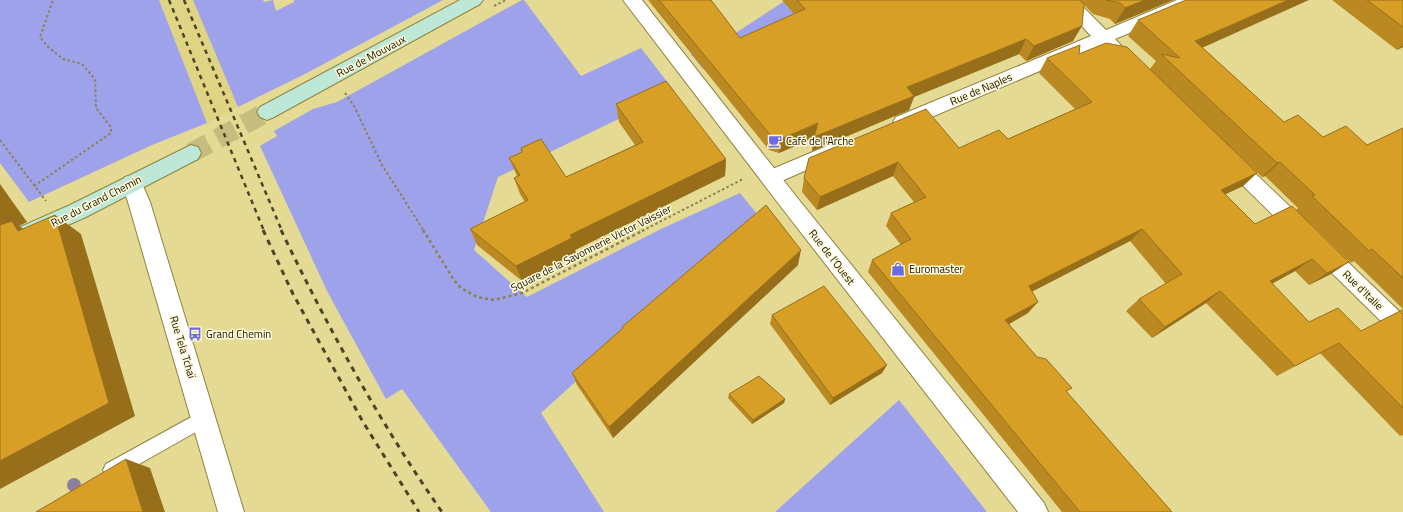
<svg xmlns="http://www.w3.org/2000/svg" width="1403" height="512" viewBox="0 0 1403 512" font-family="'Titillium Web',sans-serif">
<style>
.built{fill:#dfd384}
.green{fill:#9da2eb}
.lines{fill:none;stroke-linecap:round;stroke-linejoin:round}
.secondary-tunnel{stroke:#c6bc7e;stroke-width:20;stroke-dasharray:20 10;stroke-linecap:butt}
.pedestrian-casing{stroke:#8e833f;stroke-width:2}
.minor-casing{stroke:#8e833f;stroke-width:2}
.tertiary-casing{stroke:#8e833f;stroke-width:2}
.secondary-casing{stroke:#8e833f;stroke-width:2}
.path-far1{stroke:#8a8254;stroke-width:2;stroke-dasharray:2.5 2.5;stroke-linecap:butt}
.path{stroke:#8a8254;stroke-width:2.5;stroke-dasharray:3 3;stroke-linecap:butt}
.pedestrian{fill:#fff;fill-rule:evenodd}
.minor{fill:#fff;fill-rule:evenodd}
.tertiary{fill:#fff;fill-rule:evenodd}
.secondary{fill:#bde8d7;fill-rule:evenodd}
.rail-far1{stroke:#4c4528;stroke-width:2.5;stroke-dasharray:4.5 4.5;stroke-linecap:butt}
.rail{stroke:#4c4528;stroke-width:3;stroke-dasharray:5.5 5.5;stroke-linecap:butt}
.tree{fill:#8a7f9d}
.wall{fill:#ba8921}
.shaded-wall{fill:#976f1b}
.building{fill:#d89f26;stroke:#976f1b}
.labels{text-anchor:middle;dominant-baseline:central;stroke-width:3;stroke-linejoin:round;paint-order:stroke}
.street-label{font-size:11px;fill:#140f00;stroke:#fffad8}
.poi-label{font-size:11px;fill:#140f00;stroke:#fffad8;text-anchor:start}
</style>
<rect width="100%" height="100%" fill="#e5da94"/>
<!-- built -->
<path class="built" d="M159,0H193L238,107L207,123Z"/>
<!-- green -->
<path class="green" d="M0,0H159L207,123L152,145L29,202L0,163Z
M193,0H263L264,2L273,0L276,11L294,2V0H443L305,74L238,107Z
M522,0H524L581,76L641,48L675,92L498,177L474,250L527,297L661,229L740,193L762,220L627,335L541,413L604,512H491L402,389L386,399L328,293L260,146L277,136L274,131L313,109L337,102Z
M786,0H856L703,69L691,54L728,38Z
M899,400L987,512H775Z"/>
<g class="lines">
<!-- secondary-tunnel -->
<path class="secondary-tunnel" d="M191,153L267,112"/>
<!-- pedestrian casing -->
<g class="pedestrian-casing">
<path id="pedestrian" d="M204,410L210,412L212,418L210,424L118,476L112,479L106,476L103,470L106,464Z"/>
</g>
<!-- minor casing -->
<g class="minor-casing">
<path id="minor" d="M1058,0H1076L1106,30L1177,0H1200L1198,4L1115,39L1137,62L1134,66C1120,71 1110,54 1101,45L908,127L902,129L896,127L893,122L896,117L1091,36Z
M834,143L841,145L843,150L841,155L777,183L770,186L763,183L761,178L763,173Z
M1230,154L1237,156L1403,315V339L1396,336L1223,166L1221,161L1223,156Z"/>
</g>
<!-- tertiary casing -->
<g class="tertiary-casing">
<path id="tertiary" d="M623,0H642L799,200L1044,503L1048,512H1018L785,212Z
M132,175L139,177L150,202L244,512H218L128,202L122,183L125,177Z"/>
</g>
<!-- secondary casing -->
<g class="secondary-casing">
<path id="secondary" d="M460,0H483L480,4L274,117L267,120L260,117L257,112L260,107Z
M191,145L198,147L201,153L198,159L86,217L0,255V236L70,205Z"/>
</g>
<!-- path-far1 -->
<path class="path-far1" d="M494,6L506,0
M345,93L354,106L382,165L424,231
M0,140L46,201
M34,186L111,133V127L96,108L95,79L82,64L63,59L47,46L40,37L53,0
M642,231L743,179"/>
<!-- path -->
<path class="path" d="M423,230L454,280L461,288L477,297L494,300L522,293L644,230"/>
<!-- pedestrian -->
<use href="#pedestrian" class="pedestrian"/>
<!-- minor -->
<use href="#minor" class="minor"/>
<!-- tertiary -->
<use href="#tertiary" class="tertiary"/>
<!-- secondary -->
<use href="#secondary" class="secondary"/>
<!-- rail-far1 -->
<path class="rail-far1" d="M169,0L264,231
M184,0L282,231"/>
<!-- rail -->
<path class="rail" d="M263,230L293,294L363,422L419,512
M281,230C328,328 380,423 442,512"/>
</g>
<!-- trees -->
<circle class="tree" cx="74" cy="485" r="7"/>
<!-- wall -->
<path class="wall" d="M648,0H711L740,38L794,14L782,0H1173L1115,24L1110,19L1093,14L1084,5L1073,41L1026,61L1019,54L914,97L909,110L812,151L814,138L779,153L769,150Z
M1332,0H1403V47L1397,50Z
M1138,20L1203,48L1284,122L1323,137L1367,145L1403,128V309L1354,261L1351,263L1296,210L1298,208L1265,176L1262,177L1222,139L1257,173L1243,186L1225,194L1255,224L1292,206L1331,274L1309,285L1295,271L1272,284L1309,322L1361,331L1403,314V435L1400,436L1320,353L1277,376L1206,303L1152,338L1126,311L1139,299L1166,284L1130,241L1032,291L1028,313L1009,324L1067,392L1172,512H1062L868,272L872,260L901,245L886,226L891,213L914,202L893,176L817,210L802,192L804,178L1008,139L1075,109L1039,73L1047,58L1079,54L1150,69L1156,61L1128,36Z
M616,104L726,159L725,176L575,250L576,253L522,281L477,245L470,229L525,202L520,194L514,178L517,176L509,158L522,152L521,148L566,177L635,145L619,122Z
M798,265L613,438L577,385L572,373L623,329L622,327Z
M1403,309V313L1400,310Z
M772,315L887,365L882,373L830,405L770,324Z
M729,394L785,399L784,403L752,424L728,398Z"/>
<!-- shaded-wall -->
<path class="shaded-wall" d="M1145,0H1173L1115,24L1125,8Z
M1288,0H1309L1184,56L1195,41Z
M1082,26L1073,41L1026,61L1034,46Z
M1026,39L1019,54L914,97L909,110L812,151L814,138L779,153L781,139Z
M1403,45V47L1397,50Z
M726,159L725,176L575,250L576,253L522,281L516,266L570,235Z
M898,162L893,176L817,210L820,197Z
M1280,162L1265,176L1262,177L1277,163Z
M1257,173L1243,186L1207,203L1221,190Z
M0,184L27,222L19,226L39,239L0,234Z
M55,215L81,234L135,416L0,489V461Z
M1142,229L1130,241L1020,298L1029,286Z
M801,250L798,265L613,438L609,427Z
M1312,259L1295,271L1254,293L1270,281Z
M1349,262L1331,274L1309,285L1327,273Z
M1220,291L1206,303L1152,338L1165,327Z
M1038,302L1028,313L997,331L1005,320Z
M887,365L882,373L830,405L833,398Z
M785,399L784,403L752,424L753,420Z
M126,459L150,468L165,512H143Z"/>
<!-- building -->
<path class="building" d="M659,0H711L740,38L805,9L797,0H1079L1084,4L1082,26L1034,46L1026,39L907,87L914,96L814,137L818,123L781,139L771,136Z
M1106,0H1145L1125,8L1120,3Z
M1186,0H1288L1195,41L1284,122L1298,115L1323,137L1346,126L1367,145L1403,128V278L1372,249L1369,251L1312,196L1315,195L1280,162L1277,163L1161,54L1180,58L1138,20Z
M1367,0H1403V27Z
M1106,43L1127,47L1257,173L1221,190L1255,224L1292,206L1349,262L1327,273L1312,259L1270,281L1309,322L1338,308L1361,331L1400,311L1403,314V408L1339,343L1295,366L1220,291L1165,327L1139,299L1182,274L1142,229L1029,286L1038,302L1005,320L1037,357L1046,359L1072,388L1066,391L1172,512H1080L872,260L911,239L891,213L926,197L898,162L820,197L804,178L809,158L926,109L959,148L999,130L1008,139L1092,102L1047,58L1080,45L1079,54Z
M666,81L726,159L570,235L572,238L516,266L470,229L528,200L514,178L520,175L509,158L522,152L521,148L541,139L566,177L643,142L616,104Z
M766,205L801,250L609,427L572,373L623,328L622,327Z
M55,215L109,403L0,461V225L12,221L18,231Z
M824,286L887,365L833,398L772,315Z
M759,376L785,399L753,420L729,394Z
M126,459L143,512H36Z"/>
<!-- icons -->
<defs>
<g id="cafe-bare" transform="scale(1.08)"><path d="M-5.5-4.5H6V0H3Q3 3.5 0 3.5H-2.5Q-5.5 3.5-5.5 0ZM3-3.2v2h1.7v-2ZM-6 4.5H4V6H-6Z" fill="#6c6ae4" stroke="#fffad8" stroke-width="2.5" paint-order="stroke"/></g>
<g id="shop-bare" transform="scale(1.08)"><path d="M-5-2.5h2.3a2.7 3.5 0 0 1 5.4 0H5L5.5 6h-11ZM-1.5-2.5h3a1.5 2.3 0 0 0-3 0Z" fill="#6c6ae4" stroke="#fffad8" stroke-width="2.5" paint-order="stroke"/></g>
<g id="bus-bare" transform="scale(1.08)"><path d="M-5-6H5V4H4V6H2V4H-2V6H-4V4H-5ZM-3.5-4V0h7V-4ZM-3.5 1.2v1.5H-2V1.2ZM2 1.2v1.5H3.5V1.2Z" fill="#6c6ae4" stroke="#fffad8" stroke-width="2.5" paint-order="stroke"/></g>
</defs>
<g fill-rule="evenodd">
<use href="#cafe-bare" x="775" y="141"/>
<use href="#shop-bare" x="898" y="269"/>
<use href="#bus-bare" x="195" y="334"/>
</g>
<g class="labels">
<!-- street labels -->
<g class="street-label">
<text transform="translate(371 56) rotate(-28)">Rue de Mouvaux</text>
<text transform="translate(981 89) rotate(-23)">Rue de Naples</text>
<text transform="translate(96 201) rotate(-27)">Rue du Grand Chemin</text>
<text transform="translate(591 248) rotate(-27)">Square de la Savonnerie Victor Vaissier</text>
<text transform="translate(832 257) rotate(52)">Rue de l'Ouest</text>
<text transform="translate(1363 290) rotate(44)">Rue d'Italie</text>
<text transform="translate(183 347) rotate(73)">Rue Tela Tchaï</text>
</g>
<!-- poi labels -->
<g class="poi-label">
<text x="786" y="141">Café de l'Arche</text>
<text x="909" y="269">Euromaster</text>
<text x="206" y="334">Grand Chemin</text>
</g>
</g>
</svg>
